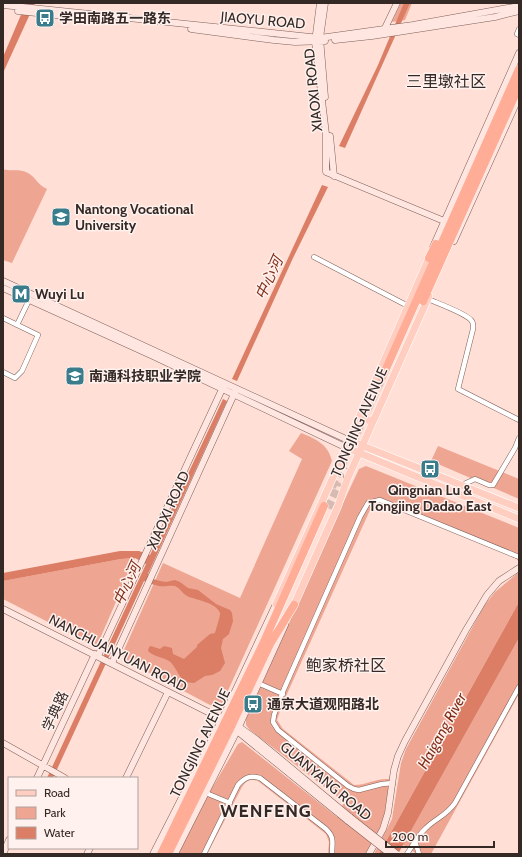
<svg xmlns="http://www.w3.org/2000/svg" width="522" height="857" viewBox="0 0 522 857" font-family="Cabin,'Noto Sans SC',sans-serif">
<style>
.green{fill:#eea592}
.water{fill:#db7e65}
.lines{fill:none;stroke-linecap:round;stroke-linejoin:round}
.highway-tunnel{stroke:#d7bbb3;stroke-width:8;stroke-dasharray:8 4;stroke-linecap:butt}
.street-casing{stroke:#7e625b;stroke-width:5.5}
.secondary-casing{stroke:#7e625b;stroke-width:7}
.primary-casing{stroke:#fff;stroke-width:8}
.highway-casing{stroke:#fff;stroke-width:9}
.street{stroke:#fff;stroke-width:4.5}
.secondary{stroke:#ffe6e0;stroke-width:6}
.primary{stroke:#ffcec0;stroke-width:7}
.highway{stroke:#ffad96;stroke-width:8}
.secondary-bridge-casing{stroke:#7e625b;stroke-width:7;stroke-linecap:butt}
.secondary-bridge{stroke:#ffe6e0;stroke-width:6}
.labels{text-anchor:middle;dominant-baseline:central;stroke-width:3;stroke-linejoin:round;paint-order:stroke}
.poi-label{font-size:14px;font-weight:bold;fill:#352926;stroke:#fef1ee;text-anchor:start}
.street-label{font-size:14px;fill:#352926;stroke:#fef1ee}
.water-label{font-size:15px;font-style:italic;fill:#812d16;stroke:#fef1ee}
.quarter-label{font-size:16px;fill:#352926;stroke:#fef1ee}
.district-label{font-size:18px;font-weight:bold;letter-spacing:1px;fill:#352926;stroke:#fef1ee}
</style>
<rect width="100%" height="100%" fill="#ffdfd6"/>
<!-- green -->
<path class="green" d="M401,3H412L405,20L392,22Z
M3,169C10,172 19,168 28,173C37,178 36,184 47,189L12,263L3,260Z
M301,433C316,439 328,444 332,461L221,706L216,707L210,705L125,660L123,656L124,650L163,563L240,598L302,459L289,451Z
M438,446L519,479V499L431,461Z
M366,466L519,528V562L516,558L399,510L386,505H374L370,510L282,705L277,720L283,729L354,785C366,785 376,778 389,779L390,775C390,791 389,809 383,824C379,834 372,845 366,854H328L329,842L326,834L258,781C250,779 247,780 242,787L207,854H176L205,800L238,744L242,742L337,817L344,802L250,730L246,725V719L287,628L308,578L359,469Z
M135,558L99,641L96,645H93L3,599V581L121,559Z
M519,572V602L379,854H374L392,819L401,763L406,749L484,606L495,592Z
M519,638V694L431,854H417L403,845Z"/>
<!-- water -->
<path class="water" d="M26,3H35L3,73V57Z
M404,3H410L345,148L339,146L378,65Z
M322,185L328,187L293,258L237,381L232,379Z
M223,399L227,401L148,574L153,579L160,581L166,582L175,580L180,582L188,588L198,590L216,604L230,610L232,613L233,621L229,634L223,639L221,648L225,663L220,671L212,675L205,676L194,683L185,682C178,676 175,665 169,661C163,657 154,657 148,651L149,647L151,646L160,649L164,646L172,648L173,654L184,659L197,647V645L210,634L215,633C216,629 221,614 220,613C216,602 195,600 187,596C182,593 180,588 175,586C170,585 165,587 159,586C154,585 149,583 144,581L53,778H47L146,564L135,558L121,559L3,581V573L120,551H139L150,555Z
M519,602V638L398,854H379Z"/>
<g class="lines">
<!-- highway-tunnel -->
<path class="highway-tunnel" d="M332,487L382,378
M328,508L340,483"/>
<!-- street casing -->
<g class="street-casing">
<path id="street" d="M519,29L517,34L519,35
M314,257L408,306
M428,299C437,303 465,313 471,320C474,323 473,326 473,329L458,389L519,420
M3,318L38,335L22,371L15,378L3,372
M17,325L29,300
M462,485L475,479L489,485H493L515,448L519,438
M260,684L283,694
M393,783L382,784L359,790L354,789L348,786L278,730L273,722L274,715L284,689L360,517L368,503L380,500L519,557
M206,793L230,803
M415,841L419,854
M204,854L238,785C245,777 251,775 260,778L326,829C335,838 332,842 332,854
M407,854C413,845 418,835 426,828C436,818 446,816 455,803L519,687"/>
</g>
<!-- secondary casing -->
<g class="secondary-casing">
<path id="secondary" d="M320,3L315,42L326,134V172L444,221
M325,3L320,38L325,97
M3,5L320,38L413,25L519,6
M18,11L93,19
M385,28L397,3
M191,29L274,40L295,42L325,41
M335,40L372,36L495,17L519,11
M330,136L334,176
M454,241L519,97
M433,247L519,53
M3,281L348,440
M3,288L153,356L345,447
M335,472L338,469H342L346,472L347,480
M3,609L222,719
M98,656L224,385
M112,663L235,392
M239,727L256,739L350,817
M237,731L348,821
M3,743L65,778
M37,778L95,654
M126,778L168,692
M3,854L9,840
M87,854L90,848
M153,854L222,719L276,604
M175,854L237,731L285,625
M369,854L383,829L388,813L394,770L398,756L405,741L466,630L487,595L499,581L519,568"/>
</g>
<!-- primary casing -->
<g class="primary-casing">
<path id="primary" d="M361,413L362,417L370,421L375,418
M348,440L519,508
M345,447L519,519
M276,604L330,484L429,258
M294,605L338,506L347,480L429,296"/>
</g>
<!-- highway casing -->
<g class="highway-casing">
<path id="highway" d="M429,258L436,244
M423,301L519,86
M382,378L519,69
M270,644L294,605
M161,854L263,644L324,506
M168,854L229,731L270,644"/>
</g>
<!-- street -->
<use href="#street" class="street"/>
<!-- secondary -->
<use href="#secondary" class="secondary"/>
<!-- primary -->
<use href="#primary" class="primary"/>
<!-- highway -->
<use href="#highway" class="highway"/>
<!-- secondary-bridge casing -->
<g class="secondary-bridge-casing">
<path id="secondary-bridge" d="M350,817L397,854
M348,821L390,854"/>
</g>
<!-- secondary-bridge -->
<use href="#secondary-bridge" class="secondary-bridge"/>
</g>
<!-- icons -->
<defs>
<g id="bus-square" transform="scale(1)"><rect x="-9" y="-9" width="18" height="18" rx="4" fill="#397d8d" stroke="#fef1ee"/><path d="M-5-6H5V4H4V6H2V4H-2V6H-4V4H-5ZM-3.5-4V0h7V-4ZM-3.5 1.2v1.5H-2V1.2ZM2 1.2v1.5H3.5V1.2Z" fill="#fff"/></g>
<g id="university-square" transform="scale(1)"><rect x="-9" y="-9" width="18" height="18" rx="4" fill="#397d8d" stroke="#fef1ee"/><path d="M0-5L7-2L0 1L-7-2ZM-4 1L0 2.5L4 1V4Q0 6-4 4Z" fill="#fff"/></g>
<g id="metro-square" transform="scale(1)"><rect x="-9" y="-9" width="18" height="18" rx="4" fill="#397d8d" stroke="#fef1ee"/><path d="M-5.5 5V-5H-3L0 0L3-5H5.5V5H3V-.5L0 4L-3-.5V5Z" fill="#fff"/></g>
</defs>
<g fill-rule="evenodd">
<use href="#bus-square" x="45" y="18"/>
<use href="#university-square" x="61" y="217"/>
<use href="#metro-square" x="21" y="294"/>
<use href="#university-square" x="75" y="376"/>
<use href="#bus-square" x="430" y="469"/>
<use href="#bus-square" x="253" y="704"/>
</g>
<g class="labels">
<!-- poi labels -->
<g class="poi-label">
<text x="59" y="18">学田南路五一路东</text>
<text x="75" y="209">Nantong Vocational<tspan x="75" dy="16">University</tspan></text>
<text x="35" y="294">Wuyi Lu</text>
<text x="89" y="376">南通科技职业学院</text>
<text x="430" y="490" text-anchor="middle">Qingnian Lu &amp;<tspan x="430" dy="16">Tongjing Dadao East</tspan></text>
<text x="267" y="704">通京大道观阳路北</text>
</g>
<!-- street labels -->
<g class="street-label">
<text transform="translate(263 20) rotate(5)">JIAOYU ROAD</text>
<text transform="translate(313 90) rotate(-96)">XIAOXI ROAD</text>
<text transform="translate(359 422) rotate(-66)">TONGJING AVENUE</text>
<text transform="translate(168 510) rotate(-66)">XIAOXI ROAD</text>
<text transform="translate(118 653) rotate(27)">NANCHUANYUAN ROAD</text>
<text transform="translate(55 711) rotate(-65)">学典路</text>
<text transform="translate(200 743) rotate(-64)">TONGJING AVENUE</text>
<text transform="translate(326 781) rotate(40)">GUANYANG ROAD</text>
</g>
<!-- water labels -->
<g class="water-label">
<text transform="translate(269 278) rotate(-65)">中心河</text>
<text transform="translate(127 584) rotate(-65)">中心河</text>
<text transform="translate(442 731) rotate(-61)">Haigang River</text>
</g>
<!-- quarter labels -->
<g class="quarter-label">
<text x="446" y="81">三里墩社区</text>
<text x="346" y="665">鲍家桥社区</text>
</g>
<!-- district labels -->
<g class="district-label">
<text x="266" y="811">WENFENG</text>
</g>
</g>
<!-- border -->
<rect width="522" height="857" fill="none" stroke="#352926" stroke-width="8"/>
<!-- legend -->
<rect x="8" y="777" width="130" height="72" fill="#fef1ee" stroke="#aea19e"/>
<rect x="16" y="790" width="20" height="6" fill="#ffcec0" stroke="#aea19e"/>
<text x="44" y="797" font-size="12" fill="#352926">Road</text>
<rect x="16" y="807" width="20" height="12" fill="#eea592" stroke="#aea19e"/>
<text x="44" y="817" font-size="12" fill="#352926">Park</text>
<rect x="16" y="827" width="20" height="12" fill="#db7e65" stroke="#aea19e"/>
<text x="44" y="837" font-size="12" fill="#352926">Water</text>
<!-- scale -->
<path d="M386 841v6h108v-6" fill="none" stroke="#352926" stroke-width="2"/>
<text x="392" y="841" font-size="12" fill="#352926" stroke="#fef1ee" stroke-width="3" paint-order="stroke">200 m</text>
</svg>
